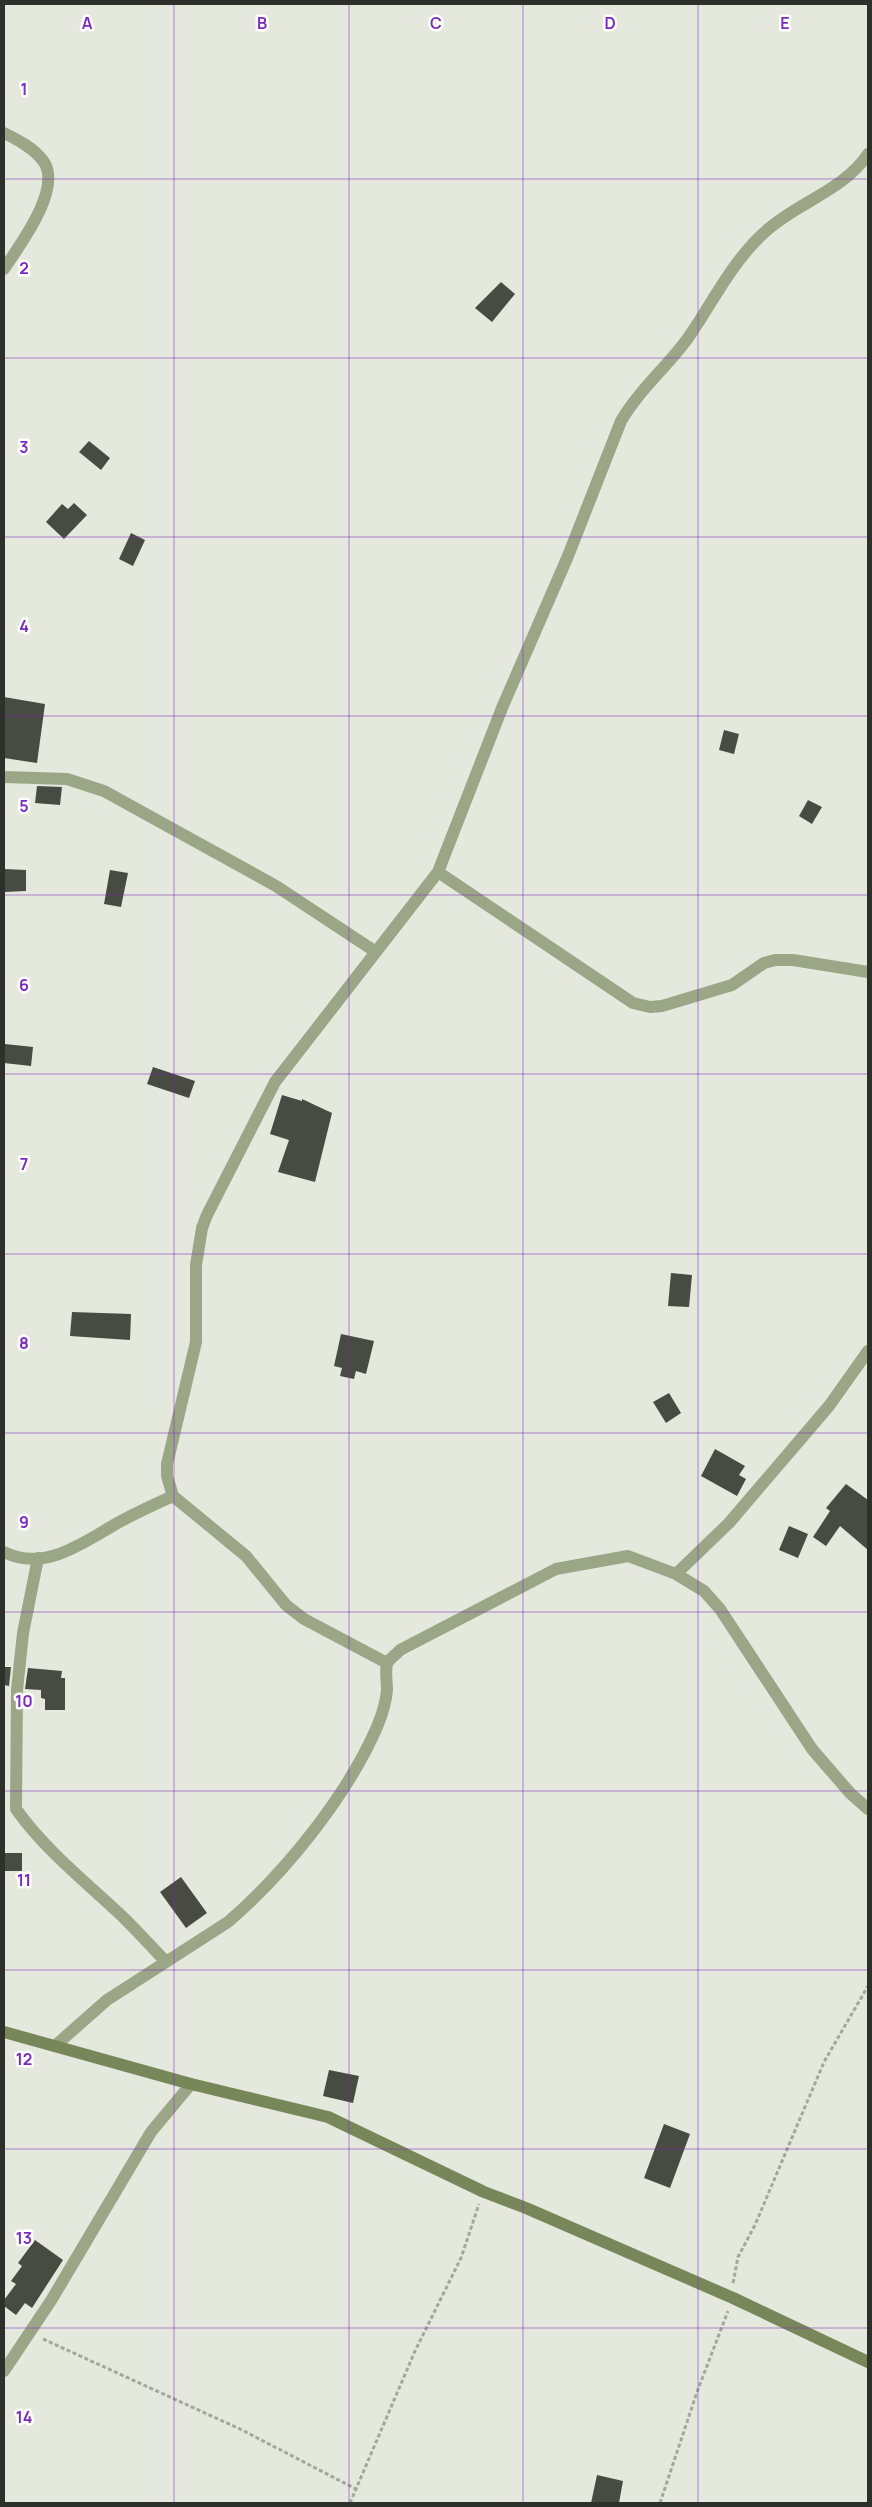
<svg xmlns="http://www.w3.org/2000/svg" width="872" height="2507" viewBox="0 0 872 2507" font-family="Manrope,sans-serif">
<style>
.building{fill:#474b41}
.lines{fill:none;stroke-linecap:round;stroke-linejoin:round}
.path{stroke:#a3a79e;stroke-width:3;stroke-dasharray:4 2.5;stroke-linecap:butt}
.street{stroke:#9ba687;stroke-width:12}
.secondary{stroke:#778759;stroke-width:12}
.grid{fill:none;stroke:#7b2cbf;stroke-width:1;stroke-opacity:0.55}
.grid-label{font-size:16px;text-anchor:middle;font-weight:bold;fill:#7b2cbf;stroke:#fff;stroke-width:5;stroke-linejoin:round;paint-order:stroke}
</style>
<rect width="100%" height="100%" fill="#e4e8dd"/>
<!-- building -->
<path class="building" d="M501,282L515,294L492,322L475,308Z
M89,441L110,458L101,470L79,452Z
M74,503L87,515L64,539L46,522L62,504L68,509Z
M131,533L145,540L133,566L119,559Z
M4,697L45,704L37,763L4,758Z
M724,730L739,734L734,754L719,750Z
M37,786L62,787L60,805L35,803Z
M808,800L822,807L812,824L799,816Z
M4,869L26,870V891L4,892Z
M110,870L128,873L121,907L104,904Z
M5,1044L33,1047L31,1066L4,1063Z
M153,1067L195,1081L189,1098L147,1084Z
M282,1095L302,1101V1099L332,1113L315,1182L278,1172L289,1140L270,1134Z
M671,1273L692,1275L689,1307L668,1306Z
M72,1312L131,1314L130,1340L70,1336Z
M341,1334L374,1341L366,1374L356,1371L354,1379L340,1376L342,1368L334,1366Z
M669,1393L681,1413L666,1423L653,1402Z
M715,1449L745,1466L739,1475L746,1479L737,1496L701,1476Z
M846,1484L868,1500V1550L840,1526L826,1546L813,1537L830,1511L826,1508Z
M789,1526L808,1534L798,1558L779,1550Z
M4,1667H11L9,1686L4,1685Z
M28,1668L62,1671L61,1678H65V1710H45V1699L41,1698V1690L25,1689Z
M4,1853H22V1871H4Z
M181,1877L207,1913L186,1928L160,1892Z
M329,2070L359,2076L353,2103L323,2096Z
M664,2124L690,2134L670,2188L644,2178Z
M35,2240L63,2260L32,2308L25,2303L16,2315L4,2306V2300L16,2284L11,2281L22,2266L18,2263Z
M597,2475L623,2481L619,2503H591Z"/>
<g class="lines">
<!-- path -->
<path class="path" d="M733,2283L738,2257L755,2225L824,2062L868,1986
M43,2339L240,2429L356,2489
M350,2503L415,2351L461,2258L479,2204
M660,2503L697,2392L728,2311"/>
<!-- street -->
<path class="street" d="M4,133C18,140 34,148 44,162C62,190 19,246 4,269
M4,777L67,779L104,791L276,886L376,952
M438,872L633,1003L650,1007L662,1006L732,985L764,963L775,960H793L868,972
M4,1552C43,1572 81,1544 114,1525C133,1514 153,1505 173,1496
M38,1558L23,1633L17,1690L16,1809C45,1850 87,1883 124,1918C138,1932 152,1947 166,1962
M676,1574L729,1523L829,1406L868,1351
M387,1663L304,1619L286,1605L246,1556L173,1496L167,1476V1464L196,1342V1265L202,1228L207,1215L275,1082L438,872L502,708L568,556L621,421C639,390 667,367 688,338C713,302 732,261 766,231C798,202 843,191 868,154
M56,2045L107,2000L228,1922C285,1873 347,1796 377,1727C382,1715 386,1703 387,1690C387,1683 385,1671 387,1664C389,1659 397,1654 400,1650L556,1569L628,1556L676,1574L704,1591L720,1609L812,1749L850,1793L868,1809
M4,2371L52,2299L151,2132L191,2084"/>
<!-- secondary -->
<path class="secondary" d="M4,2032L191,2084L328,2117L484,2192L526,2208L733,2298L868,2362"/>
</g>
<!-- grid -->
<path class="grid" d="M174,4V2503M349,4V2503M523,4V2503M698,4V2503M4,179H868M4,358H868M4,537H868M4,716H868M4,895H868M4,1074H868M4,1254H868M4,1433H868M4,1612H868M4,1791H868M4,1970H868M4,2149H868M4,2328H868"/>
<g class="grid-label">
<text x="87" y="29">A</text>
<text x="262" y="29">B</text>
<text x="436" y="29">C</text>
<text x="610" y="29">D</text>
<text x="785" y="29">E</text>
<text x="24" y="95">1</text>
<text x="24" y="274">2</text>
<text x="24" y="453">3</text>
<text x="24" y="632">4</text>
<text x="24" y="812">5</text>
<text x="24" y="991">6</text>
<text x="24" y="1170">7</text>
<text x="24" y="1349">8</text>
<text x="24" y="1528">9</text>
<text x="24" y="1707">10</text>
<text x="24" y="1886">11</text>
<text x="24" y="2065">12</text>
<text x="24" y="2244">13</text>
<text x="24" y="2423">14</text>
</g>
<!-- border -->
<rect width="872" height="2507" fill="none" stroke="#2e302b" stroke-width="10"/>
</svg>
